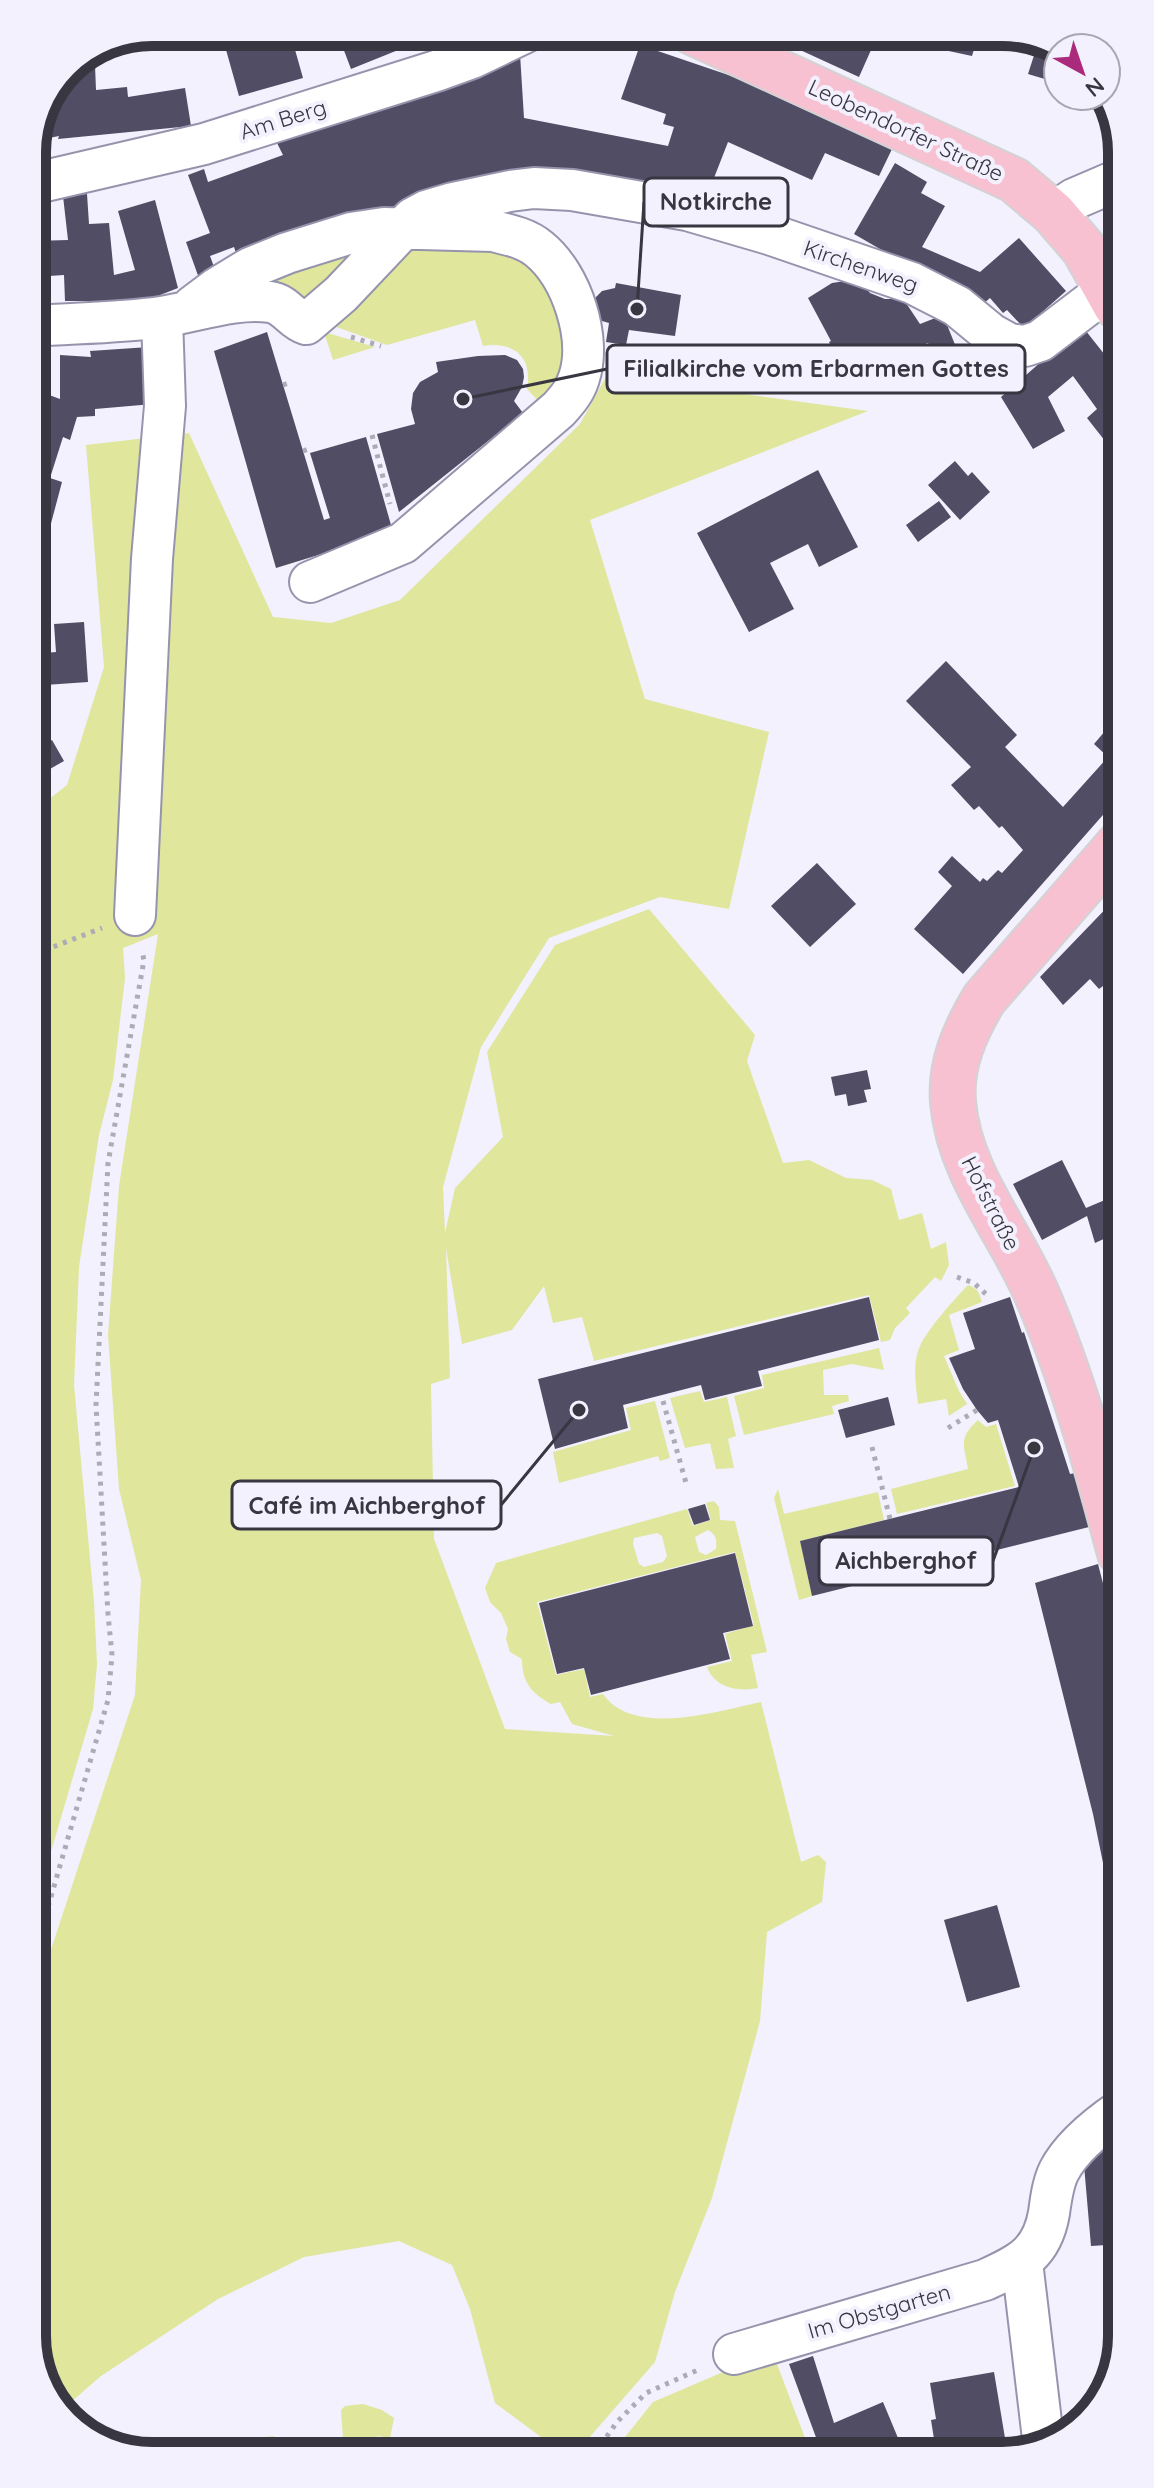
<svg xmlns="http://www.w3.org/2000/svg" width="1154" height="2488" viewBox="0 0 1154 2488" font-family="Quicksand,sans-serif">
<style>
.green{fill:#e0e69c;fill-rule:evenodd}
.building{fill:#504d64}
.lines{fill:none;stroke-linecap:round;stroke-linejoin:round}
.minor-casing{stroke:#9694ad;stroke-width:44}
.major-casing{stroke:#d3d3d5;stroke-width:48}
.path{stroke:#acabb6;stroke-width:5;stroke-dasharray:4 6;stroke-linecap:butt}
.minor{stroke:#fff;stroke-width:40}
.major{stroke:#f7c1d1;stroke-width:44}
.labels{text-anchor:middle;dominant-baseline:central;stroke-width:8;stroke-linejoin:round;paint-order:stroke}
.street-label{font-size:22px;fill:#373641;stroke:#f2f1fd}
.rim{fill:none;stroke:#373641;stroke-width:10}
.leader{fill:none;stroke:#373641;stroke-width:3}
.callout-dot{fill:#373641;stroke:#f2f1fd;stroke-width:3}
.callout{fill:#f2f1fd;stroke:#373641;stroke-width:3}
.callout-label{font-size:24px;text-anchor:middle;font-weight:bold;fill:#373641}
</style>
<rect width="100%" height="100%" fill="#f2f1fd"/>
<!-- green -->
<path class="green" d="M435,239L537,259L575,348L543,406L527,389C533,357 514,341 483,346L475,320L387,345L328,324L400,250Z
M384,240L318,307L246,281Z
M324,332L375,347L333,360Z
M607,375L868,411L590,520L645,699L769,732L729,909L660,897L549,938L481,1047L443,1187L445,1233L455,1188L503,1137L487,1052L555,945L649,909L755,1035L747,1061L783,1163L809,1160L846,1178L872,1180L891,1189L899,1220L922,1213L931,1249L946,1242L949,1265L941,1281L935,1277L906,1308L910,1313L895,1328L890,1340L881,1342L869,1295L594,1361L582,1317L553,1323L544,1286L512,1330L462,1344L446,1248L450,1378L431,1384L434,1539L505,1729L614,1736L572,1724L560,1702L551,1704C531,1693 522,1682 522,1659L510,1652L506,1639L508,1629L501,1613L490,1602L485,1588L496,1563L687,1509L693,1526L711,1520L706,1503L714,1501L719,1507L720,1520L735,1521L767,1652L751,1655L758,1688C738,1692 715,1688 707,1667L732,1661L725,1634L754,1625L735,1552L537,1602L556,1675L584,1669L590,1697L603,1694C634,1738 718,1711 761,1702L801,1862L818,1855L826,1862L822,1902L767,1932L760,2021L712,2198L675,2292L655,2362L588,2439L541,2437L495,2403L470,2309L452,2265L399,2241L304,2257L218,2299L101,2376L63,2409L39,2375L37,1992L135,1695L141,1580L119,1489L108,1335L119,1186L158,934L123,948L125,978L113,1080L99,1135L79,1267L74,1385L94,1602L97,1664L93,1709L47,1865L37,1868L34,811L67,785L104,667L86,445L189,433L273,617L331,623L400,600L580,424ZM708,1530C716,1534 717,1540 716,1549L706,1555L699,1552L695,1537ZM657,1533L662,1536L667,1556L663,1562L644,1567L639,1564L633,1544L634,1538Z
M968,1285C978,1288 979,1293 982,1302L949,1315L959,1350L944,1356L959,1391L967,1404L949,1416L946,1399L918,1404C916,1386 912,1363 920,1346C929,1327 953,1301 968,1285Z
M879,1348L884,1370L852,1364L823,1370L824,1395H848L849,1401L832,1406L834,1414L744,1435L734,1396L764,1388L762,1375Z
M700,1391L704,1402L727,1397L736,1436L728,1439L734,1468L716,1469L710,1443L685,1448L670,1398Z
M655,1401L670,1458L660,1461L658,1456L559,1483L553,1452L631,1430L626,1408Z
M978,1420L986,1427L996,1424L1015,1486L897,1514L891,1489L968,1469C964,1445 958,1438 978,1420Z
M778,1489L784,1514L878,1492L884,1520L800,1541L812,1596L799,1600L774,1498Z
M772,2351L810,2451L613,2452L653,2402Z
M363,2404L382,2410L394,2418L390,2438L377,2436L374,2448L344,2453L341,2410L345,2406Z
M274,2436L277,2455H177L176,2446Z"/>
<!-- building -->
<path class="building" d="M221,32H290L303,78L239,96Z
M337,32H455L460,51L437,56L433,36L351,69Z
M761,32H879L859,77Z
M934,32H979L972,56L930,47Z
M1038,43L1058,51V83L1028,74Z
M640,45L749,82L892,149L879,176L825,153L812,180L728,142L705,201L607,182L239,262L234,247L210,256L217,275L200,281L186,242L210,233L188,175L204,169L208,182L283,155L273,135L520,54L524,118L668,146L674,127L663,124L666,114L621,99Z
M87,59V65H95L96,90L127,87L128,97L185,88L191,126L58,139L59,136L34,141L49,108L55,107L54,96L68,67Z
M895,163L927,182L921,193L945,206L922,247L980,272L1019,238L1066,291L1024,328L1007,310L1003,313L990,298L982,305L965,286L956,293L854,234Z
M87,194L89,224L109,223L114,275L135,270L118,211L155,200L178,288L145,301H65L64,275L49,276V286L40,287V299H33V241L68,240L63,196Z
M845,281L864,286L870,293L885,299H898L906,303L920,324L943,315L956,347L934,356L928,343L872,366L834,353L829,342L831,341L808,298L832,283Z
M616,283L681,295L675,336L629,330L626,345L606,342L609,323L602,321L596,314L595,305L596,297L602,291L615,288Z
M1082,326L1116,369V455L1087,418L1097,409L1073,376L1048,397L1065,431L1033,449L1001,397Z
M267,332L324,520L330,518L310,453L366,437L393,532L276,568L214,351Z
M149,347L153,404L95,409V416L77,417L70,440L63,437L50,478L62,482L49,531L33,528L36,511L33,510V389L60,399V355L91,357L90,351Z
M505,355L517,360L523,369L524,377L522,387L514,401L523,413L399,512L377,434L415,424L411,409L413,393L420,382L438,372L436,362L478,356Z
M955,461L968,476L972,472L990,492L960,520L928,485Z
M818,470L858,547L819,567L808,544L770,563L794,609L749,632L697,533Z
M939,501L951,517L918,542L906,525Z
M84,622L88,682L45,685L48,721L34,722V654L56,652L54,624Z
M946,661L1017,735L1005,747L1063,807L1108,757L1094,744L1117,717V799L963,974L914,929L952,886L938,872L952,856L980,882L983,878L987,881L998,870L1002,873L1023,850L1002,826L999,828L979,806L974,810L951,785L971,767L906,701Z
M52,740L64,761L34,778V751Z
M817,863L856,904L810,947L771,906Z
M1118,896V993L1110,981L1099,989L1090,979L1063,1005L1040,977Z
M867,1070L871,1089L864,1090L867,1102L848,1106L846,1094L835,1096L831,1077Z
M1119,1154V1189L1105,1160Z
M1062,1160L1086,1208L1119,1194V1232L1095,1243L1087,1216L1042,1240L1013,1184Z
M1119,1271V1300L1116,1301L1107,1275Z
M869,1297L879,1340L758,1371L762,1386L705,1400L701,1385L623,1405L628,1428L555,1449L538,1379Z
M1010,1297L1022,1333L1024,1332L1070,1474L1075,1473L1089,1527L812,1596L800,1541L1019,1487L998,1420L988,1423L977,1410L963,1389L949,1358L975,1349L963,1313Z
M888,1397L895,1425L846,1438L838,1410Z
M705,1504L710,1520L694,1525L688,1509Z
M735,1553L753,1626L723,1633L730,1659L591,1695L584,1668L557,1674L539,1603Z
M1098,1564L1120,1649L1119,1941L1093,1814L1035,1583Z
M997,1905L1020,1987L967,2002L944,1920Z
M1121,2135L1122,2244L1091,2246L1084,2165Z
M813,2356L834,2423L883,2402L903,2450L821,2451L789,2364Z
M994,2372L1007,2450H927L925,2440L934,2439L931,2420L936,2419L930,2383Z"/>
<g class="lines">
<!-- minor casing -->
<g class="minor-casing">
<path id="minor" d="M32,184L204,144L436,71L472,58L526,32
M1053,213L1074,199L1116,181
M193,306L217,288L250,268L287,253L351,233L384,228L493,231C509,235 526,238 539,249C572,276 592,338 579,378C575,391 567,400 559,409L403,543L310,582
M33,326C75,323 119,323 161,317C195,312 236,297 270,302C286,304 292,320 306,324L341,294L413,218L426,211L453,203L510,191L534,188L572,190L687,210L769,234L912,283L957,306L991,334L1009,344L1025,346L1040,341L1107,290
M135,915L152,559L165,406L162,317
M1022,2262L1044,2447
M734,2354L985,2280C1020,2264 1042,2254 1049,2213C1051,2198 1053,2183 1059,2171C1072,2146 1099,2125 1121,2110"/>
</g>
<!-- major casing -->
<g class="major-casing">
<path id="major" d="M692,32L1014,180L1053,213L1084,249L1116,306
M1118,845L984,999C965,1031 950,1064 953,1102C959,1175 1011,1232 1038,1297C1073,1379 1097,1467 1120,1553"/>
</g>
<!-- path -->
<path class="path" d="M351,337L381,346
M283,385L289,383
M372,435L390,504
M303,451L309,449
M35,954L102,928
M957,1277L974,1283L987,1295
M663,1401L686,1483
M948,1428L977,1410
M872,1447L890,1519
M37,1945L108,1700L112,1655L108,1614L96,1405L108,1163L144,960L142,952
M595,2453L617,2422L646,2393L700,2369"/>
<!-- minor -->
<use href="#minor" class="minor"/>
<!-- major -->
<use href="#major" class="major"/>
</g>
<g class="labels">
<!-- street labels -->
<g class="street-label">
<text transform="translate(283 119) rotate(-17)">Am Berg</text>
<text transform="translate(906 130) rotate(25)">Leobendorfer Straße</text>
<text transform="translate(861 266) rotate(19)">Kirchenweg</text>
<text transform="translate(991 1203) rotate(63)">Hofstraße</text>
<text transform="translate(879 2311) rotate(-16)">Im Obstgarten</text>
</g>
</g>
<!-- crop -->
<path d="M0 0H1154V2488H0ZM152 46H1002A106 106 0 0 1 1108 152V2336A106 106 0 0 1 1002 2442H152A106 106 0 0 1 46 2336V152A106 106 0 0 1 152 46Z" fill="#f2f1fd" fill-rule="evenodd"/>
<path class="rim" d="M152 46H1002A106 106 0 0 1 1108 152V2336A106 106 0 0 1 1002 2442H152A106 106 0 0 1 46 2336V152A106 106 0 0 1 152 46Z"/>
<!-- callouts -->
<path class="leader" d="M637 309L644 202M463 399L607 369M579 1410L501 1505M1034 1448L993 1561"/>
<g class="callout-dot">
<circle cx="637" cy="309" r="8"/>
<circle cx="463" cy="399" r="8"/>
<circle cx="579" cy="1410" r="8"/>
<circle cx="1034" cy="1448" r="8"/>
</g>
<g class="callout">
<rect x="644" y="178" width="144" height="48" rx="8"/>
<rect x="607" y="345" width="418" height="48" rx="8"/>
<rect x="232" y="1481" width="269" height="48" rx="8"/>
<rect x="819" y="1537" width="174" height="48" rx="8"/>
</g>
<g class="callout-label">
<text x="716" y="210">Notkirche</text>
<text x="816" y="377">Filialkirche vom Erbarmen Gottes</text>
<text x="367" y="1514">Café im Aichberghof</text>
<text x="906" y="1569">Aichberghof</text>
</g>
<!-- north arrow -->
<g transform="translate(1082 72) rotate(140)"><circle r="38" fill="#f2f1fd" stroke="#a7a6b2" stroke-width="2"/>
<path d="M0-6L14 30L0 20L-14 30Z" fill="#aa2b7c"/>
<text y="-12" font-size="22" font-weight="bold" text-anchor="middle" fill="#373641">N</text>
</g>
</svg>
